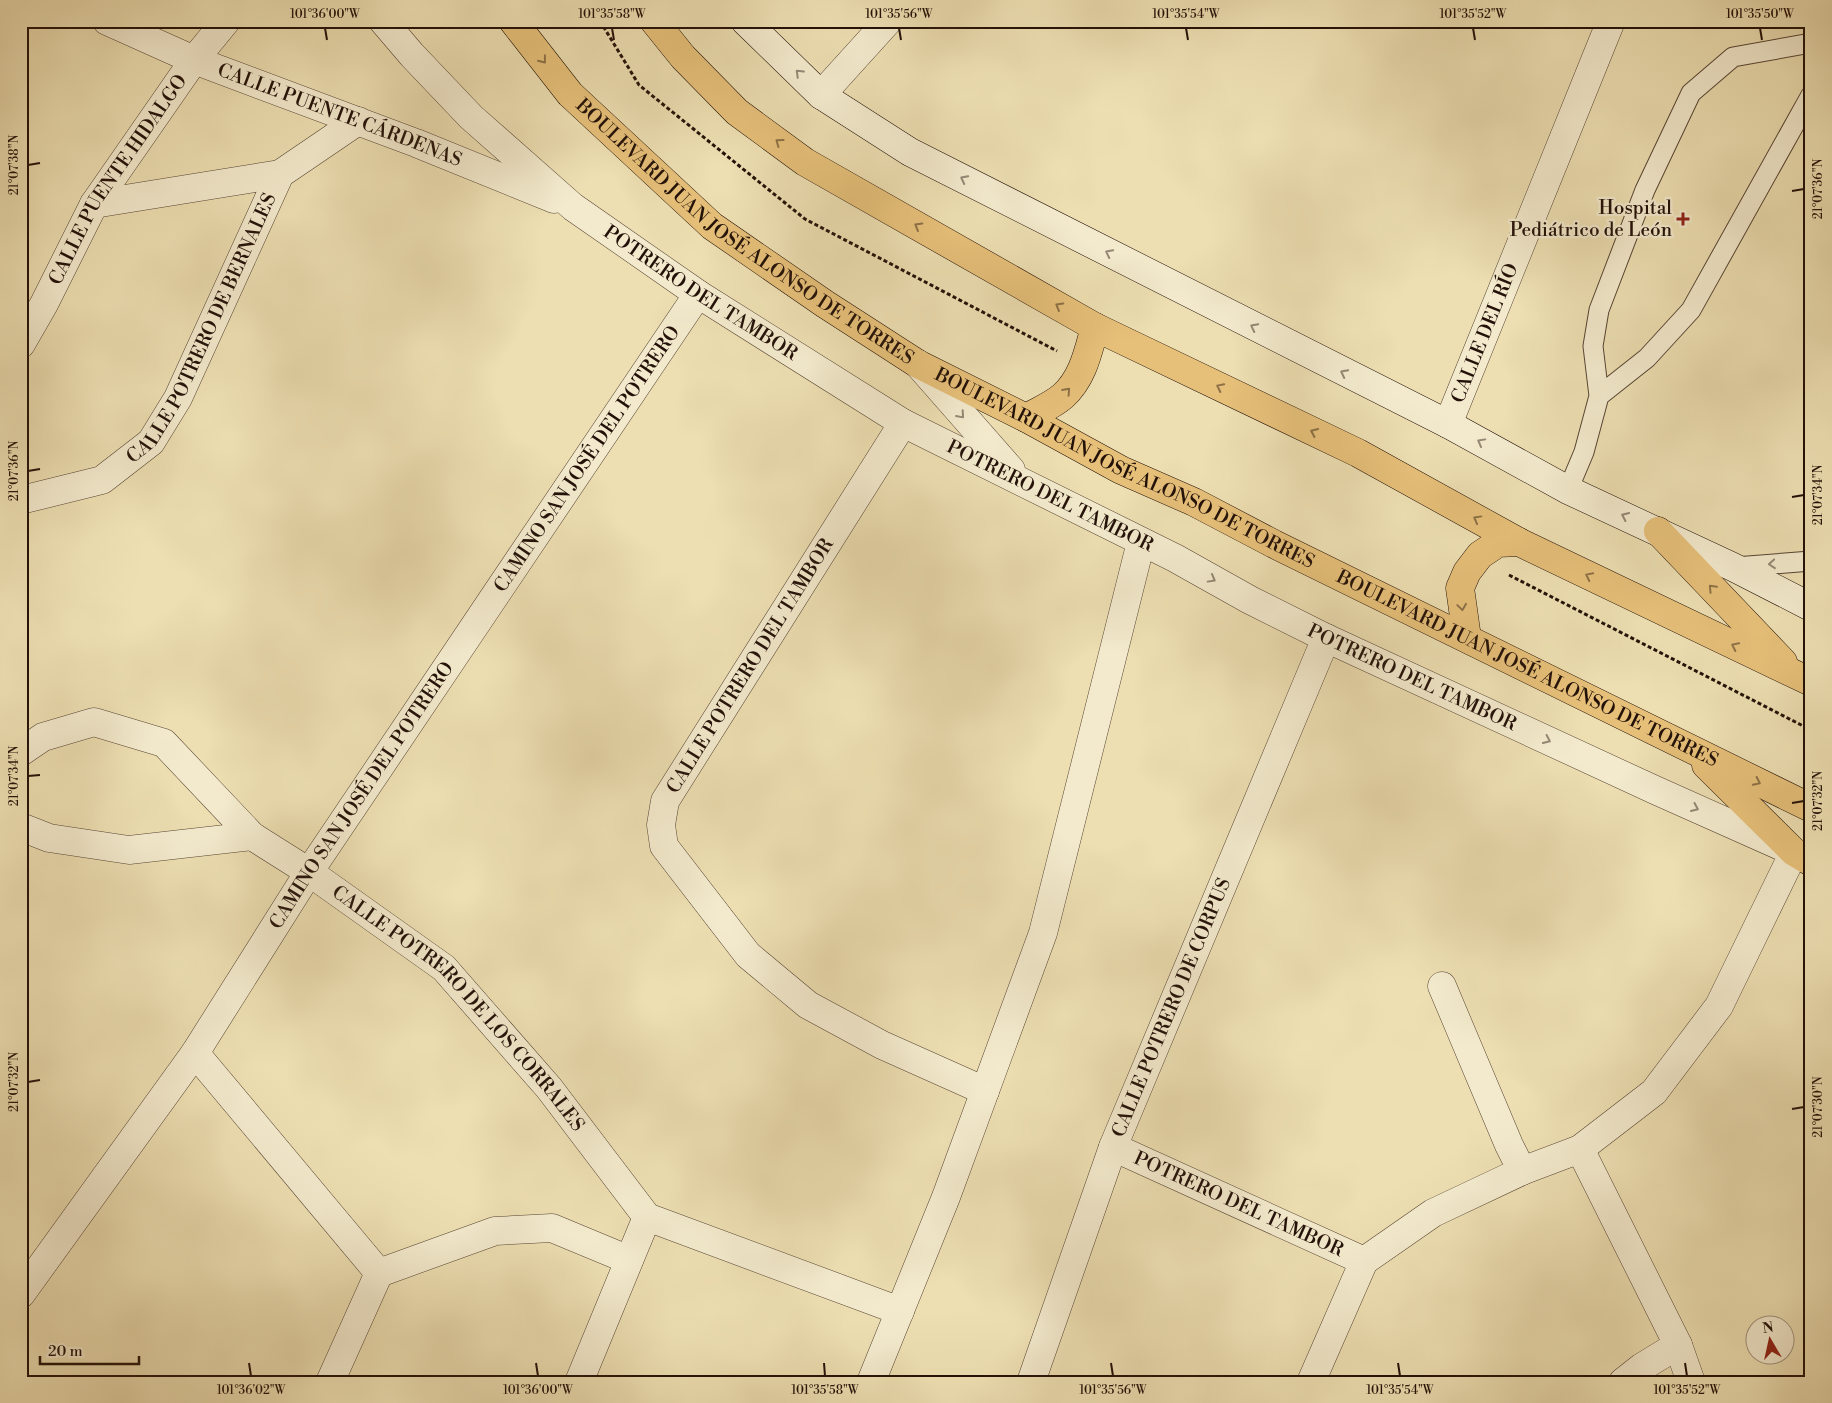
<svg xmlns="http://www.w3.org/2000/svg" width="1832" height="1403" viewBox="0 0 1832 1403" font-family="'Libre Bodoni',serif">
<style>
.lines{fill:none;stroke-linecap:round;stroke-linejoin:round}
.lane-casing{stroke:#564433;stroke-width:21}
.street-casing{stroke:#564433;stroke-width:29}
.secondary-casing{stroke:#231109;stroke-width:29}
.primary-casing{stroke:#231109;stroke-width:29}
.path{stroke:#231109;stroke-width:3;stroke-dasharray:4 2.5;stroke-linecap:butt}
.lane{stroke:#f3eacd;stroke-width:19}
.street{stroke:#f3eacd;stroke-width:28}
.secondary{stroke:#f3eacd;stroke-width:28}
.primary{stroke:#e6c079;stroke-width:28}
.oneway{stroke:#8e7147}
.oneway2{stroke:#958875}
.ticks{fill:none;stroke:#231109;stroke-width:2}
.poi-dot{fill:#8f2418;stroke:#f3eacd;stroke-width:2}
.labels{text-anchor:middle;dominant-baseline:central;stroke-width:4.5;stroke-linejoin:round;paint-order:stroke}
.street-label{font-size:19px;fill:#231109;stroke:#f3eacd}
.poi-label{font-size:19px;fill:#231109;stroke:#f3eacd;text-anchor:end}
.neatline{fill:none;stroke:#231109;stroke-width:2}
.ticks-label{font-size:12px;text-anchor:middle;fill:#231109}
</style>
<rect width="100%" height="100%" fill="#eddfb2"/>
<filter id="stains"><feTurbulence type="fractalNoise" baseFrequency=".004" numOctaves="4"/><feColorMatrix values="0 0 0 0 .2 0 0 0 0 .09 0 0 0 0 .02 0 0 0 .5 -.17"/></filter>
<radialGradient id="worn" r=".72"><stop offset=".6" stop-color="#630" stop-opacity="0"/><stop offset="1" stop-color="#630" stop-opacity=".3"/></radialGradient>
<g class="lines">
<!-- lane casing -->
<g class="lane-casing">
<path id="lane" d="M1599,396L1593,346L1599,310L1645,190L1691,93L1733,57L1811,43
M1568,490L1584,452L1599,396L1647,358L1691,310L1811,95
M1735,567L1811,561"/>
</g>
<!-- street casing -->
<g class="street-casing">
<g id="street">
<path id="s1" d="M107,21L194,60L416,143L554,199"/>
<path id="s2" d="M383,21L412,55L471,117L573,207L698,294L903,423L1175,558L1250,600L1326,638L1655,790L1794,852L1719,1006L1654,1092L1580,1149L1522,1171L1433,1213L1364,1261L1311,1382"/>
<path d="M821,95L888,21"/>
<path d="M94,204L280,174"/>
<path id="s3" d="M21,344L44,304L94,204L194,60L226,21"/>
<path d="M918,364L1011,470"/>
<path d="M903,423L665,801L661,825L664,846L748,955L808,1005L882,1045L985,1091"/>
<path id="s4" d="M1448,424L1611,21"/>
<path id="s5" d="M21,500L102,480L151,442L178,398L280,174L358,121"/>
<path id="s6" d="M21,752L43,737L94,722L164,743L252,836L309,872L444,968L549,1088L647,1217L900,1311"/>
<path d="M21,827L49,838L129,850L252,836"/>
<path d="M1442,986L1509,1145L1522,1171"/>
<path d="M195,1053L379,1273"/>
<path id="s7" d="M1113,1147L1364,1261"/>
<path d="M1580,1149L1678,1345L1691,1382"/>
<path d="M379,1273L495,1231L552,1228L629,1260"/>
<path id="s8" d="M21,1294L195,1053L309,872L698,294"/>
<path d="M330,1382L379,1273"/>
<path d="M579,1382L647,1217"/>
<path d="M871,1382L946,1197L1043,933L1141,542"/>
<path id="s9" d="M1031,1382L1113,1147L1326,638"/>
<path d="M1623,1382L1642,1367L1678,1345"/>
</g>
</g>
<!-- secondary casing -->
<g class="secondary-casing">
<path id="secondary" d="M745,21L821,95L910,152L1448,424L1568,490L1733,567L1811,607"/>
</g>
<!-- primary casing -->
<g class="primary-casing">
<g id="primary">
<path id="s10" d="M513,21L570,94L712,226L825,304L918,364L1026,418L1121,470L1194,502L1274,544L1811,808"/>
<path d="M654,21L683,57L737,112L805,162L1095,327L1358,453L1519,542L1811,682"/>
<path d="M1026,418C1038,411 1053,405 1063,396C1083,378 1088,352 1095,327"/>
<path d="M1658,531L1783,662"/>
<path d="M1467,638L1460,588L1467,572L1480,555L1498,543L1519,542"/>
<path d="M1706,765L1794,852L1811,862"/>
</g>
</g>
<!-- path -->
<path class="path" d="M600,21L639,85L805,219L1057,351
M1509,575L1811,730"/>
<!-- lane -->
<use href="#lane" class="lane"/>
<!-- street -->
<use href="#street" class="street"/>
<!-- secondary -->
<use href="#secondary" class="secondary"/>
<!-- primary -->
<use href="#primary" class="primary"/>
</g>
<!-- one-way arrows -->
<defs><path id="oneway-chevron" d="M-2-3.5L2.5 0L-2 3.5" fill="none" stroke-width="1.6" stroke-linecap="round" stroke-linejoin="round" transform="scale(1.25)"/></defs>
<g class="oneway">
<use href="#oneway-chevron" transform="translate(543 60) rotate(52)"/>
<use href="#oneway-chevron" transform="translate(779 142) rotate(-144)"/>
<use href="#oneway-chevron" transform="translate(918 226) rotate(-150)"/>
<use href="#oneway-chevron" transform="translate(1059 306) rotate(-150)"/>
<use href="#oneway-chevron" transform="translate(1220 387) rotate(-154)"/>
<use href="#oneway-chevron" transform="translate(1067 391) rotate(-48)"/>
<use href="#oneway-chevron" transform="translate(1314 432) rotate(-155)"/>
<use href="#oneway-chevron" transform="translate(1477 519) rotate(-151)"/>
<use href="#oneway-chevron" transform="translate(1589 576) rotate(-154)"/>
<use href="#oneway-chevron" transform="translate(1712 588) rotate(-134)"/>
<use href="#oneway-chevron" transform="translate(1462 607) rotate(82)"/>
<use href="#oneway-chevron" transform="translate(1735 646) rotate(-154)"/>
<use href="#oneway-chevron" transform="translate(1757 782) rotate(26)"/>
</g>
<g class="oneway2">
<use href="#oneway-chevron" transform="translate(799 73) rotate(-136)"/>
<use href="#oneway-chevron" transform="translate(964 179) rotate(-153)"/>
<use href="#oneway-chevron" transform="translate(1109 253) rotate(-153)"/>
<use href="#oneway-chevron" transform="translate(1254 327) rotate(-153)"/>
<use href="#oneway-chevron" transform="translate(1344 373) rotate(-153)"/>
<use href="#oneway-chevron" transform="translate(961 415) rotate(49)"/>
<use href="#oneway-chevron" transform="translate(1481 442) rotate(-151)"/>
<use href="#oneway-chevron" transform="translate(1625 516) rotate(-155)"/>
<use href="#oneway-chevron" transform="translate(1772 564) rotate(175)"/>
<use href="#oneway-chevron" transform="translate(1212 579) rotate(29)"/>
<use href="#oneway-chevron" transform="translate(1547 740) rotate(25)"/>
<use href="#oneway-chevron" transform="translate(1695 808) rotate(24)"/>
</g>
<!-- ticks -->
<path class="ticks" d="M325,28L327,40M612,28L614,40M899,28L901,40M1186,28L1188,40M1473,28L1475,40M1760,28L1762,40M28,165L40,163M1792,191L1804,189M28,471L40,469M1792,497L1804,495M28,776L40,775M1792,803L1804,801M28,1082L40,1080M1792,1109L1804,1107M249,1363L251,1376M536,1363L538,1376M824,1363L825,1376M1111,1363L1113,1376M1398,1363L1400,1376M1685,1363L1687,1376"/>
<!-- markers -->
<path class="poi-dot" d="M1680.5 211.5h5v5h5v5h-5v5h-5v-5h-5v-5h5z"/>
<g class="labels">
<!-- street labels -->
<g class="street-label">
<text stroke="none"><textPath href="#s1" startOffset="251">CALLE PUENTE CÁRDENAS</textPath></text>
<text stroke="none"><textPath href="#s3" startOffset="191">CALLE PUENTE HIDALGO</textPath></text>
<text stroke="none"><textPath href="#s10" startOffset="316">BOULEVARD JUAN JOSÉ ALONSO DE TORRES</textPath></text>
<text stroke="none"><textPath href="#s2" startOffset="420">POTRERO DEL TAMBOR</textPath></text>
<text stroke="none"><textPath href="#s5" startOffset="269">CALLE POTRERO DE BERNALES</textPath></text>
<text stroke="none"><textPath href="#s4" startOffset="98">CALLE DEL RÍO</textPath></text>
<text stroke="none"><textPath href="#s8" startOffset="1009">CAMINO SAN JOSÉ DEL POTRERO</textPath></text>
<text stroke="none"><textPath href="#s10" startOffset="766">BOULEVARD JUAN JOSÉ ALONSO DE TORRES</textPath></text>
<text stroke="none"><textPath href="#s2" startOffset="825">POTRERO DEL TAMBOR</textPath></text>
<text transform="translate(750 666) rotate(-58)">CALLE POTRERO DEL TAMBOR</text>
<text stroke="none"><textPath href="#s10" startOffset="1216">BOULEVARD JUAN JOSÉ ALONSO DE TORRES</textPath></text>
<text stroke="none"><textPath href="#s2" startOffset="1230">POTRERO DEL TAMBOR</textPath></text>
<text stroke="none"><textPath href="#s8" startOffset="604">CAMINO SAN JOSÉ DEL POTRERO</textPath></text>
<text stroke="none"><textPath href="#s9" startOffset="400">CALLE POTRERO DE CORPUS</textPath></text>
<text stroke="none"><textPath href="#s6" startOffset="552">CALLE POTRERO DE LOS CORRALES</textPath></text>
<text stroke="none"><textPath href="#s7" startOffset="138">POTRERO DEL TAMBOR</textPath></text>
</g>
<!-- poi labels -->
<g class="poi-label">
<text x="1672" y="208">Hospital<tspan x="1672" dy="22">Pediátrico de León</tspan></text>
</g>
</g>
<!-- margin -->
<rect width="1832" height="1403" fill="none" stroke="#eddfb2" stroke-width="55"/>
<!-- north arrow -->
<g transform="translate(1770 1340) rotate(351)"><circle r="24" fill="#f3eacd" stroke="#a0937f"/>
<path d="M0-4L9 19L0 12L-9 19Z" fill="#8f2418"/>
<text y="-8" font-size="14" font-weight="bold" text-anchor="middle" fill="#231109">N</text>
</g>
<!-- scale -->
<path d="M40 1356v8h99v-8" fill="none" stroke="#231109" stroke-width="2.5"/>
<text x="48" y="1356" font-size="15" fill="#231109" stroke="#f3eacd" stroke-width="4" paint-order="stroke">20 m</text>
<rect x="28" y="28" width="1776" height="1348" class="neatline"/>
<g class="ticks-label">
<text x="325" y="18">101°36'00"W</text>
<text x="612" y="18">101°35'58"W</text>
<text x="899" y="18">101°35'56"W</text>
<text x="1186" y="18">101°35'54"W</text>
<text x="1473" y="18">101°35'52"W</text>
<text x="1760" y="18">101°35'50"W</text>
<text transform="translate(14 165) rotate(-90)" y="4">21°07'38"N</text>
<text transform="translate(1818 189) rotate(-90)" y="4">21°07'36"N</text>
<text transform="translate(14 471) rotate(-90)" y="4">21°07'36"N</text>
<text transform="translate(1818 495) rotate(-90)" y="4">21°07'34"N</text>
<text transform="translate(14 776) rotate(-90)" y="4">21°07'34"N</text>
<text transform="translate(1818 801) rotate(-90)" y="4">21°07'32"N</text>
<text transform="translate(14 1082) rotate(-90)" y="4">21°07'32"N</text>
<text transform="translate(1818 1107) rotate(-90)" y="4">21°07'30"N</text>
<text x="251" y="1394">101°36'02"W</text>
<text x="538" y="1394">101°36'00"W</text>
<text x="825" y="1394">101°35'58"W</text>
<text x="1113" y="1394">101°35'56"W</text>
<text x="1400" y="1394">101°35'54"W</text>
<text x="1687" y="1394">101°35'52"W</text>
</g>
<rect width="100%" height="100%" filter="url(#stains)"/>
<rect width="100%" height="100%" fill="url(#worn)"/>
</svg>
